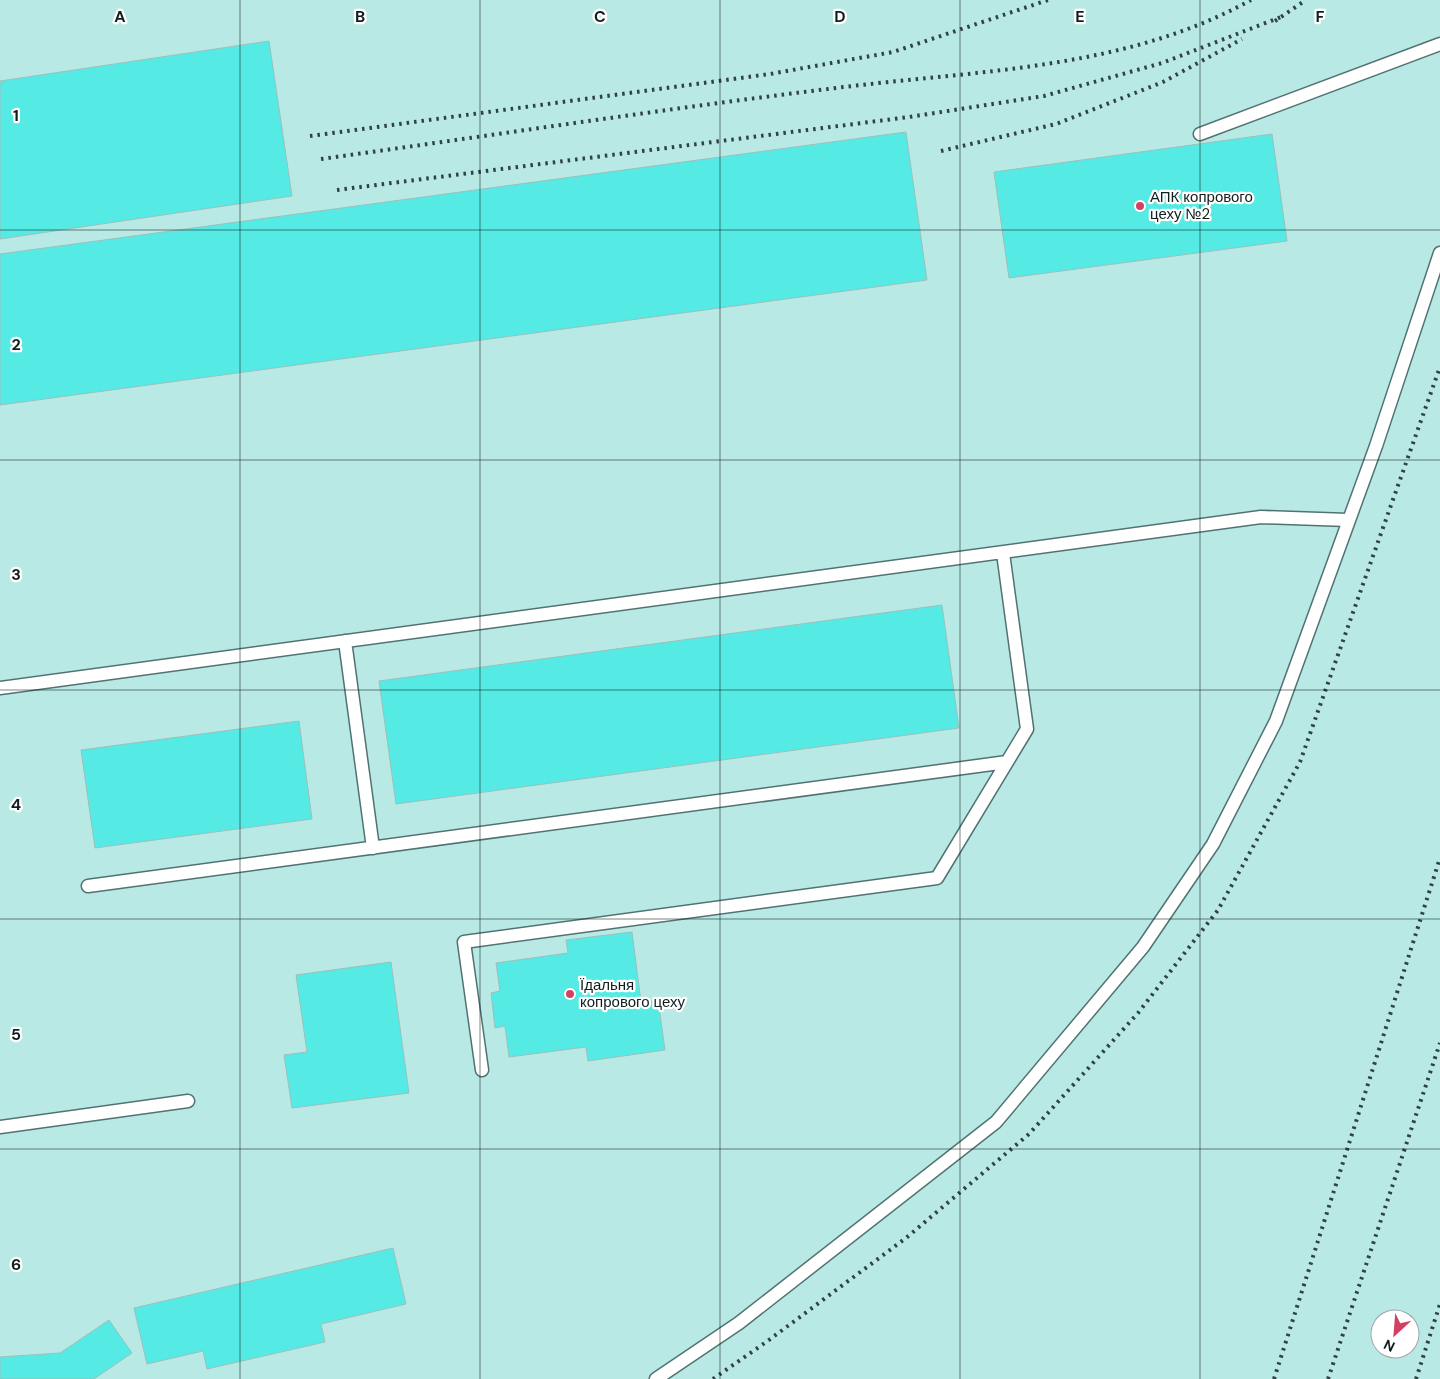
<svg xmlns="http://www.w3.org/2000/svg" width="1440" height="1379" viewBox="0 0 1440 1379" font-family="'DM Sans',sans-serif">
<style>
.built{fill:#b9e9e5;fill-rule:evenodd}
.building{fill:#55eae4;stroke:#9bc0be}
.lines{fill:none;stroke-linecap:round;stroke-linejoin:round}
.lane-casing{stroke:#507371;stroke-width:15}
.lane{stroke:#fff;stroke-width:12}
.rail{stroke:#304241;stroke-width:4;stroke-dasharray:2.5 5;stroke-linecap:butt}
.grid{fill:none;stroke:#101e1d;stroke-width:1;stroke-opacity:0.55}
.poi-dot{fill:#d14262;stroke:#fff;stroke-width:2}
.labels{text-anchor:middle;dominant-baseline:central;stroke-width:4.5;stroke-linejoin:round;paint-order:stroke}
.poi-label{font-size:15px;fill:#101e1d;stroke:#fff;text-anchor:start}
.grid-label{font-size:16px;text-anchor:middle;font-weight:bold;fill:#101e1d;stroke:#fff;stroke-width:4.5;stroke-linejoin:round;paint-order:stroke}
</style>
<rect width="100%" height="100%" fill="#cdf3f1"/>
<!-- built -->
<path class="built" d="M0,0H1440V1379H0ZM1380,1319H1410V1349H1380Z"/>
<!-- building -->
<path class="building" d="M269,41L292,196L0,239V81Z
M906,132L927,280L0,405V254Z
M1272,134L1287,241L1009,278L994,172Z
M942,605L959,728L396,804L379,681Z
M299,721L312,819L95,848L81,750Z
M632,932L641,1002L658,1000L665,1050L588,1061L586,1047L509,1057L505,1026L495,1028L491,993L500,991L496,963L568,953L566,940Z
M391,962L409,1093L292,1108L284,1055L307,1052L296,975Z
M393,1248L406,1304L321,1324L325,1342L207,1369L203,1351L147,1364L134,1308Z
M109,1320L132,1353L94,1379H0V1357L60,1353Z"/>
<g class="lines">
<!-- lane casing -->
<g class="lane-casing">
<path id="lane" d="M1200,134L1440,44
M345,641L373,848
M0,688L1261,517L1348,520
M88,886L1007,762
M482,1070L464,942L937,878L1027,729L1003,553
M0,1127L188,1101
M656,1379L739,1323L996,1122L1143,947L1213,844L1276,721L1376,446L1440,253"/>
</g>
<!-- lane -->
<use href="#lane" class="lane"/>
<!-- rail -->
<path class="rail" d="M1275,21L1306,0
M310,136L770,74L893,52L1048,0
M941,151L1056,124L1163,82L1242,39
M321,159C495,135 670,108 844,87C983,70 1126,69 1251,0
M337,190L909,117L1044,96L1162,63L1281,17
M713,1379L769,1340L906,1238L1029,1134L1138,1013L1218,910L1300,762L1440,367
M1274,1379L1440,858
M1328,1379L1440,1043
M1416,1379L1440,1304"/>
</g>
<!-- grid -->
<path class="grid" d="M240,0V1379M480,0V1379M720,0V1379M960,0V1379M1200,0V1379M0,230H1440M0,460H1440M0,690H1440M0,919H1440M0,1149H1440"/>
<!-- markers -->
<g class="poi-dot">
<circle cx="1140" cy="206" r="5"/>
<circle cx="570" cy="994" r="5"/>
</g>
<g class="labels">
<!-- poi labels -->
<g class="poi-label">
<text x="1150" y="197">АПК копрового<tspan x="1150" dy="17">цеху №2</tspan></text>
<text x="580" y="985">Їдальня<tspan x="580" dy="17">копрового цеху</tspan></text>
</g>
</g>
<g class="grid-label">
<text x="120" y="22">A</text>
<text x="360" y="22">B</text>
<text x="600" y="22">C</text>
<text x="840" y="22">D</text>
<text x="1080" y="22">E</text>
<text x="1320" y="22">F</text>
<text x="16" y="121">1</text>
<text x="16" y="350">2</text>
<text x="16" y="580">3</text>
<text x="16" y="810">4</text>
<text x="16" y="1040">5</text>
<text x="16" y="1270">6</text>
</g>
<!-- north arrow -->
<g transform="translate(1395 1334) rotate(206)"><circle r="24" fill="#ffffff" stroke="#9fa5a5"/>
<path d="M0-4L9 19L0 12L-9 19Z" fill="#d14262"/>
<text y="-8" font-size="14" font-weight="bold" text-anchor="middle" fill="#101e1d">N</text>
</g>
</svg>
